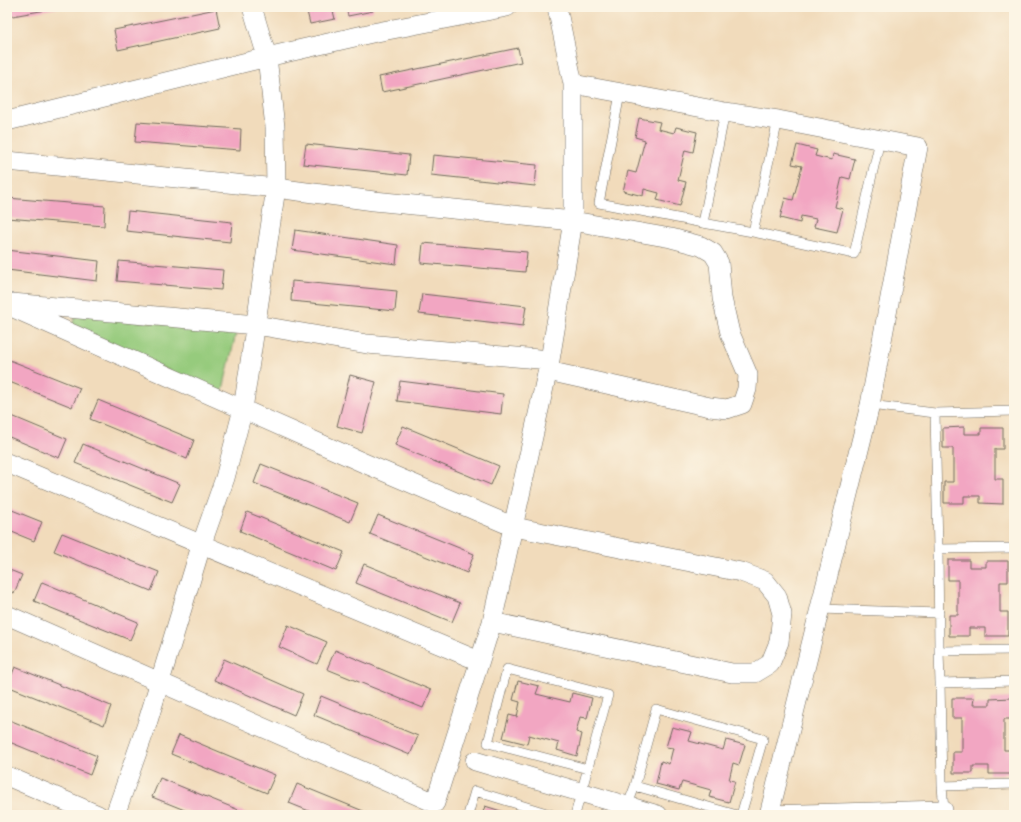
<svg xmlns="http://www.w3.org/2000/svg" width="1021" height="822" viewBox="0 0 1021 822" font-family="'Libre Bodoni',serif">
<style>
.green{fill:#96cb7d;stroke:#607b54}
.building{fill:#f2a6c2}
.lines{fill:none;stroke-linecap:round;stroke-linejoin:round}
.service-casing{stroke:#70695d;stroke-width:10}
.minor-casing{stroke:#70695d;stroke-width:20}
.service{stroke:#fff;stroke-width:9}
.minor{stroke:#fff;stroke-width:19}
</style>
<rect width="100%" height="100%" fill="#fcf5e5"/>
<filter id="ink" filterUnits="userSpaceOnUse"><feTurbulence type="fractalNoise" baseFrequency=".025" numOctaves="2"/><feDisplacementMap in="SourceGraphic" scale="8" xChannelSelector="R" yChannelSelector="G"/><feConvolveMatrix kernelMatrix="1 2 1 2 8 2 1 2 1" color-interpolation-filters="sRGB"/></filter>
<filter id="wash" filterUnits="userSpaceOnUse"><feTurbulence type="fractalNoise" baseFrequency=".012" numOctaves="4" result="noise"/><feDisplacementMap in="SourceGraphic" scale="16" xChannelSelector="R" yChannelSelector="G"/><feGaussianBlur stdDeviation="0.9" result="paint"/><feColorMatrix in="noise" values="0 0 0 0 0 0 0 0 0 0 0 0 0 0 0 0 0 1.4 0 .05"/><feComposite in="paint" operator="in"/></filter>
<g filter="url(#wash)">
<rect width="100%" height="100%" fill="#f1dbbb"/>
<!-- green -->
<path class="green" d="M77,313L236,333L222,394L71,328Z"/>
<g id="blocks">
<!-- building -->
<path class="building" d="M7,7H57V8L7,17Z
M306,7H332L335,19L310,24Z
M346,7H373V11L348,16Z
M216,9L220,28L118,50L114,30Z
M518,48L521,62L382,92L379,77Z
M639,118L660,122L658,129L674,133L676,127L697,132L693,152L685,150L678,180L686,182L680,206L657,200L659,193L644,189L643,196L623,191L628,171L636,173L645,140L635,137Z
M137,122L241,129L240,150L135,142Z
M306,144L409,155L407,175L303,164Z
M797,145L817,150L815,156L832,160L833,154L855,159L850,179L842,177L835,207L843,209L837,232L814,227L816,219L801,216L800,223L780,218L785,198L793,200L802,166L792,164Z
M433,155L537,165L535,186L431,175Z
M7,198L105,206L104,226L7,218Z
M128,211L232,222L230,242L126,231Z
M295,230L398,245L396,264L292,250Z
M423,243L527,252L525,272L421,263Z
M7,250L99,261L97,281L7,270Z
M119,261L223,270L221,290L117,281Z
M292,281L397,291L395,311L291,301Z
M422,294L526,306L523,326L419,314Z
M7,359L80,388L72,407L7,381Z
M350,375L376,382L362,433L337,426Z
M400,381L503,394L501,414L397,401Z
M98,400L194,440L187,459L90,419Z
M7,414L67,439L59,458L7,436Z
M403,426L499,466L491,485L395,445Z
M964,427V434H981V428H1003V449H995V479H1003V504L980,503V496H964V503H944V482H953V448H943V428Z
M83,444L180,484L172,502L75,463Z
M261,464L358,503L350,522L254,483Z
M7,508L42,522L34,541L7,530Z
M247,512L344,552L336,571L240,531Z
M378,515L474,554L467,573L370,534Z
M62,533L159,572L151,591L54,551Z
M948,560H969V567H986V561H1008V582H1000V612H1008V636H985V628H969V636H949V615H958V580H948Z
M364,564L460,603L452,622L356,583Z
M7,569L22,575L14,593L7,590Z
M42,582L138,622L130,640L34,601Z
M288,625L327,642L317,664L279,647Z
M335,650L431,690L423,708L327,669Z
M224,659L303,694L294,715L214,680Z
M15,667L111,706L104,725L7,686Z
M518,681L539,686L536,694L570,702L572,693L592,698L587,718L580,717L576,732L582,734L577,756L557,750L559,743L529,735L527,744L503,738L509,715L517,717L520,702L513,700Z
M321,696L418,736L410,755L314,715Z
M952,698H974L973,705H990V699L1012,698V719H1004V750H1012V774H989V766H973V773H953V752H962V718H952Z
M7,719L97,756L90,775L7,741Z
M672,727L692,732L689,741L723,750L726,740L745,745L739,765L733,763L729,780L735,781L729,802L709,797L711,790L682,782L679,790L656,784L661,761L669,764L673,748L666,747Z
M179,735L275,775L267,793L171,754Z
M160,778L251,815H197L152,797Z
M297,784L373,815H319L289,803Z
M485,806L504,812V815H482Z"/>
</g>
</g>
<g filter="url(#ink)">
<use href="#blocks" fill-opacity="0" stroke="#70695d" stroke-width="1"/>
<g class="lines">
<!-- service casing -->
<g class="service-casing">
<path id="service" d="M620,94L599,203L703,223L725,112
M778,120L753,232L854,254L880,140
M703,223L753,232
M870,405L935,413
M1014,548L938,549L939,651L1014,650
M938,549L935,413L1014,411
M820,609L939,613
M939,651L940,683
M635,786L737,815
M942,786L1014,784
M627,807L635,786L656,709L763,739L741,815
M944,811L942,786L940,683L1014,681
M468,815L475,791L553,815
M575,815L608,695L507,669L488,743L588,769"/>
</g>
<!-- minor casing -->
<g class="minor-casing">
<path id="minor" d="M573,84L725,112L778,120L918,147L870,405L769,815
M7,121L267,57L252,7
M7,161L276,188L374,201L573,221L671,238L701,246L713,253L719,263L722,298L730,333L748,375L747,389L742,404L727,409L710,407L548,371
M12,303L256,325L367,344L550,360L573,221V84L557,7
M7,305L364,463L514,527L741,572L765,581L777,596L782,614L779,642L770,664L755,673H732L492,622
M7,463L479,661
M7,615L435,803L492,622L550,360
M475,761L658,815
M7,776L98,815
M115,815L147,724L201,546L225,478L243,409L276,188L275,127L267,57L372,33L507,7
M769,815L943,810"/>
</g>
<!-- service -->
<use href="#service" class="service"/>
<!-- minor -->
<use href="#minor" class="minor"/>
</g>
</g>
<!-- margin -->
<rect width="1021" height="822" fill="none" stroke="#fcf5e5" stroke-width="24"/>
</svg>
